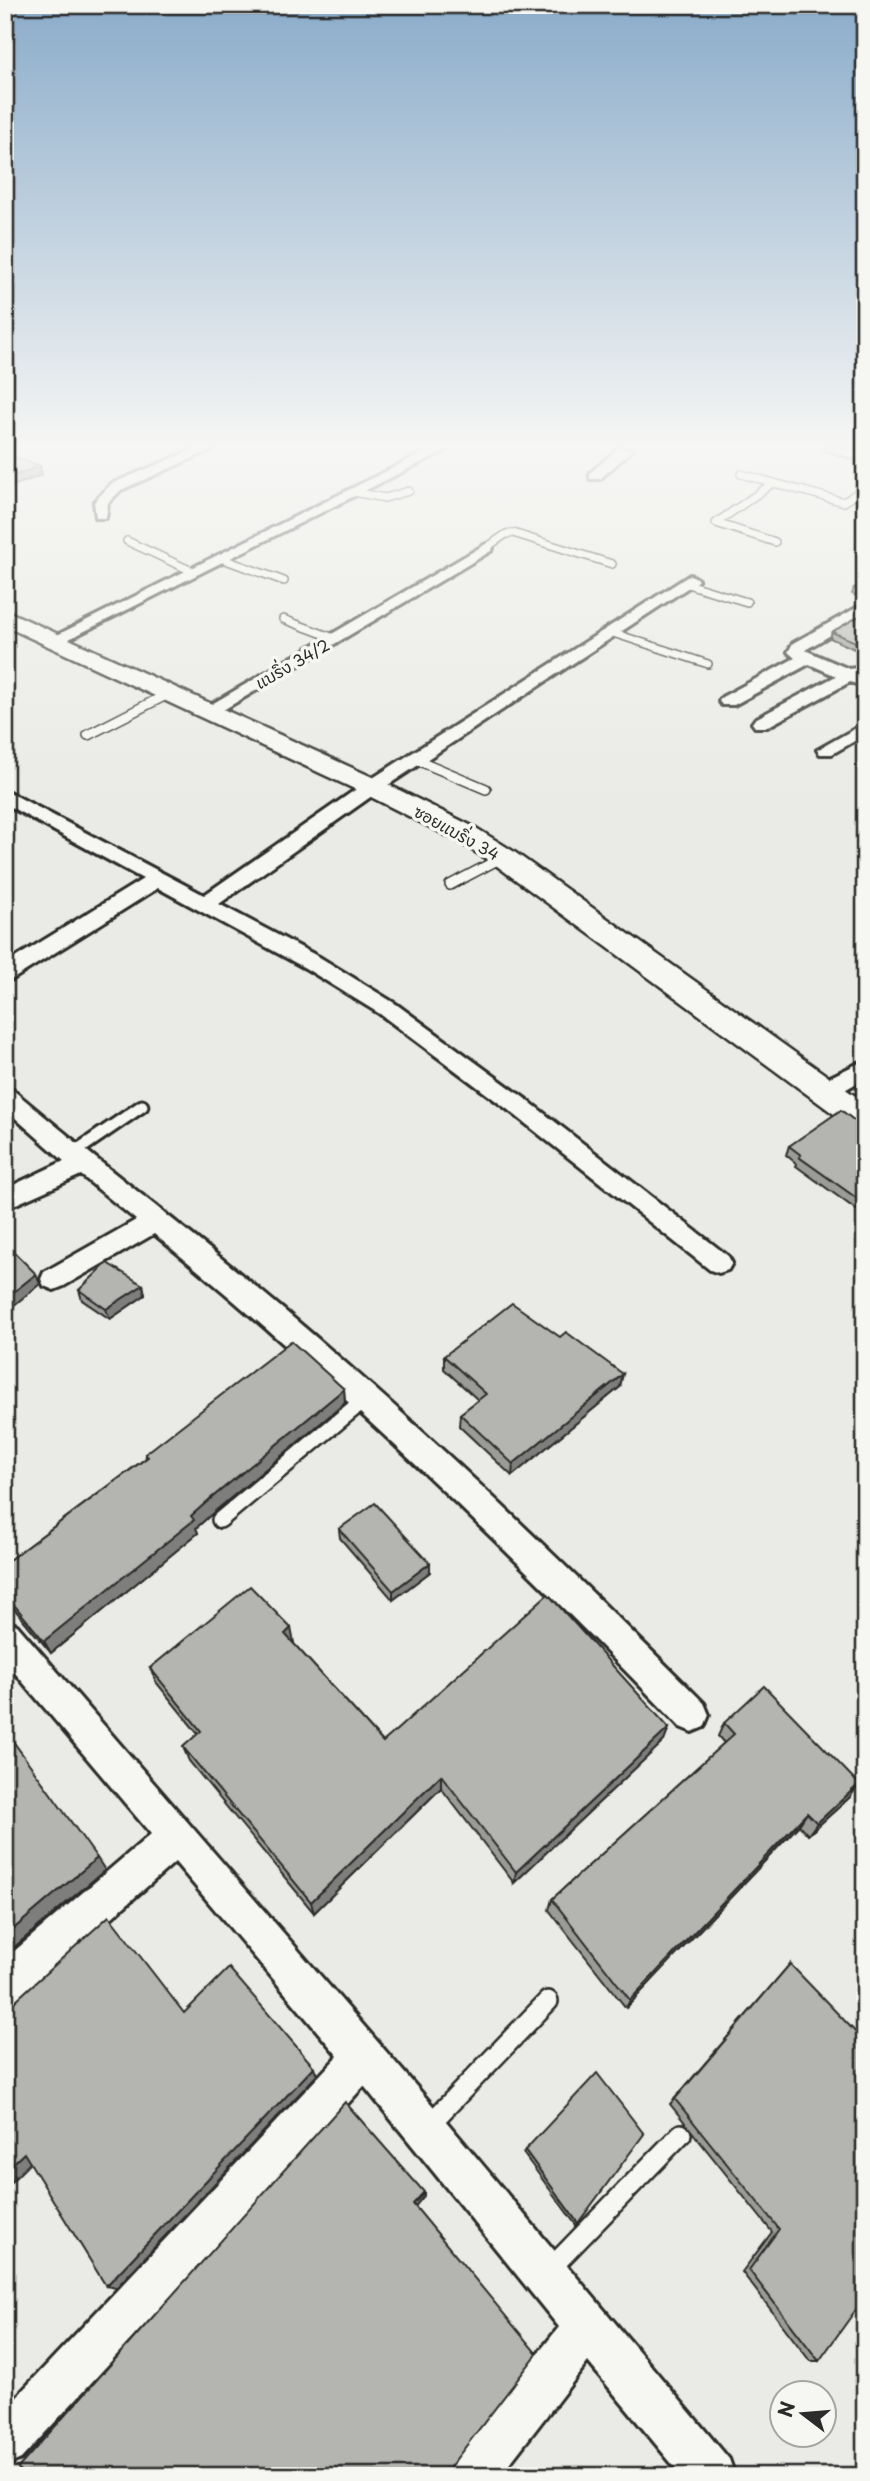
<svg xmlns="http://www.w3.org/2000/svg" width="870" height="2481" viewBox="0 0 870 2481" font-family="'Playpen Sans','Playpen Sans Thai',sans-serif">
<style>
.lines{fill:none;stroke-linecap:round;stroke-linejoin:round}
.lane-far4-casing{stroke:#2b2b2b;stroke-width:10}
.lane-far3-casing{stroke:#2b2b2b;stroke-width:12}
.lane-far2-casing{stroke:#2b2b2b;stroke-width:17}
.lane-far1-casing{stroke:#2b2b2b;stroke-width:20}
.lane-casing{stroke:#2b2b2b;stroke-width:24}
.street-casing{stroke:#2b2b2b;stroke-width:6}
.secondary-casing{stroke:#2b2b2b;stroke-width:5}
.lane-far4{stroke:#f6f6f2;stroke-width:7}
.lane-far3{stroke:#f6f6f2;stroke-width:9}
.lane-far2{stroke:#f6f6f2;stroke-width:11}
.lane-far1{stroke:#f6f6f2;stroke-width:15}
.lane{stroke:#f6f6f2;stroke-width:19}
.street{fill:#f6f6f2;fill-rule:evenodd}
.secondary{fill:#f6f6f2;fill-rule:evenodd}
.wall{fill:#9b9b98;stroke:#2b2b2b;stroke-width:2}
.shaded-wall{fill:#7e7e7c;stroke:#2b2b2b;stroke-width:2}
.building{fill:#b4b4b1;stroke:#2b2b2b;stroke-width:2}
.labels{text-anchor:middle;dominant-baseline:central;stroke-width:7;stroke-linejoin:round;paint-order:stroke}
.far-street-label{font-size:16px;fill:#2b2b2b;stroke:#f6f6f2}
</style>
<rect width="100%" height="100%" fill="#eaeae6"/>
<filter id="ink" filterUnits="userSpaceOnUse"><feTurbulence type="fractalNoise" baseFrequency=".0143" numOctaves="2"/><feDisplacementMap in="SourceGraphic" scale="14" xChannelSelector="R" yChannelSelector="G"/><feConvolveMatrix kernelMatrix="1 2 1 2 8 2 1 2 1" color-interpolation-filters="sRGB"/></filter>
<g filter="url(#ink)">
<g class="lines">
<!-- lane-far4 casing -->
<g class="lane-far4-casing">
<path id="lane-far4" d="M741,474L844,502L865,488
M773,483L716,523L775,542
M354,492L385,498L409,491
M127,541L194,572
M486,548L506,534L513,533L612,564
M220,558L284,581
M684,583L747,602
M283,619L334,638
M610,632L708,664"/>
</g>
<!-- lane-far3 casing -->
<g class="lane-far3-casing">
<path id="lane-far3" d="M88,735L168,694
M415,759L486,789
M450,885L503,857"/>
</g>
<!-- lane-far2 casing -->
<g class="lane-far2-casing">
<path id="lane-far2" d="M72,1154L142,1106"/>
</g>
<!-- lane-far1 casing -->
<g class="lane-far1-casing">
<path id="lane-far1" d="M220,1520L364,1400"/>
</g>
<!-- lane casing -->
<g class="lane-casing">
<path id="lane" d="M429,2125L548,2001
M550,2269L681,2134"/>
</g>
<!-- street casing -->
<g class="street-casing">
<path id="street" d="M195,449H213L121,490L108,503L106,518H96L94,502L111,484Z
M431,449H448L61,643H49L47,640Z
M618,449H633L600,479H590V473Z
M825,449H847L865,454V462Z
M486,544L491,545L493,548L491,551L213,716H201L198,712Z
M690,575L695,577L698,580L695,583L379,791L219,904L321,958L396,1004L527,1100L728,1256L732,1263L728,1270L719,1273L710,1270L511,1112L380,1014L305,968L158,888L13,979L5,981V964L143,879L5,804V790L204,895L365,783Z
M865,603V615L805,650L849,669L864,667L865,687L850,682L767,727H755L752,723L755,719L836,676L809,664L734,705H722L719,701L722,697L795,658L788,652L793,643Z
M865,723V735L832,754H820L817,750Z
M865,1060V1078C850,1086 833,1101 816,1096L812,1090L816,1084Z
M5,1088L13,1090C94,1159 178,1222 260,1290C415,1418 561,1560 704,1703L709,1715L704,1727L692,1732L680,1727C513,1554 340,1386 154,1234L64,1286L54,1290L44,1286L41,1279L44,1272L136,1220L81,1175L5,1209V1189L64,1161L5,1109Z
M5,1620L17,1625L440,2114L729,2459L735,2476H682L588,2362L500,2476H448L454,2459L559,2327L364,2086L21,2459L5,2466V2409L338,2056L175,1862L19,1999L5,2004V1959L151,1834L5,1661Z"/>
</g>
<!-- secondary casing -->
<g class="secondary-casing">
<path id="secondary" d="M5,610L381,781L476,828L513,851L865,1103V1132L853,1128L493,863L456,840L363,793L5,626Z"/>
</g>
<!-- lane-far4 -->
<use href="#lane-far4" class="lane-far4"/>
<!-- lane-far3 -->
<use href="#lane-far3" class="lane-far3"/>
<!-- lane-far2 -->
<use href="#lane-far2" class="lane-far2"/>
<!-- lane-far1 -->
<use href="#lane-far1" class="lane-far1"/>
<!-- lane -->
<use href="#lane" class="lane"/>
<!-- street -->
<use href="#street" class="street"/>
<!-- secondary -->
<use href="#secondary" class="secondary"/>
</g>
<!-- wall -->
<path class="wall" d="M865,582V599L852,594L854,588Z
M865,613V654L830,638L832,632Z
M865,1080V1101L856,1093L859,1083Z
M855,1121L865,1123V1216L796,1166L797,1164L786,1155L789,1146Z
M143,1285L145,1295L110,1319L82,1300L79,1290Z
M444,1356L620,1387L512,1476L459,1426L460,1414L478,1400L444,1369Z
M344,1389L345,1403L214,1512L196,1528L198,1533L51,1653L5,1598V1563L146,1458L145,1454Z
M339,1529L430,1563V1572L393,1600L340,1538Z
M294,1643V1644L383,1742L669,1728L664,1741L514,1883L441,1788L314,1913L189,1761L183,1747L198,1734L156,1682L150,1668Z
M724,1723L859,1784L850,1797L808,1835L799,1825L626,2008L549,1910L552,1899L724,1743L718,1736Z
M790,1964L819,2361H810L742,2272L772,2232L670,2104Z
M525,2150L578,2223L576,2225L523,2153Z"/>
<!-- shaded-wall -->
<path class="shaded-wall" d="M40,466L42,475L5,489V479Z
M36,1274L40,1284L7,1311L5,1307V1299Z
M143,1285L145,1295L110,1319L106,1309Z
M623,1374L620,1387L512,1476L513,1464Z
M344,1389L345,1403L214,1512L196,1528L198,1533L51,1653L44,1641L210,1499Z
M430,1563V1572L393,1600V1591Z
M291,1628L294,1643L288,1649L285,1634Z
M669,1728L664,1741L514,1883L516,1872Z
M441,1775V1788L314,1913L311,1902Z
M859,1784L850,1797L808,1835L817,1823Z
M807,1813L799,1825L626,2008L630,2000Z
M97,1858L105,1870L5,1955V1936Z
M314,2067L317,2075L116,2288L106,2286Z
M24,2153L34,2159L5,2188V2171Z
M424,2192V2196L413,2209V2204Z"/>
<!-- building -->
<path class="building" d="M5,453L40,466L5,479Z
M865,582V592L854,588Z
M865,613V646L832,632Z
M865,1080V1088L859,1083Z
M841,1110L855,1121L865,1123V1204L799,1157L801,1155L789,1146Z
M14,1252L36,1274L5,1299V1257Z
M107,1263L143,1285L106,1309L79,1290Z
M512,1303L560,1337L566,1332L623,1374L513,1464L460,1414L486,1394L444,1356Z
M291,1341L344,1389L210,1499L191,1516L194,1520L44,1641L5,1594V1563L148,1457L145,1454Z
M375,1503L430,1563L393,1591L339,1529Z
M250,1586L291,1628L285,1634L383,1742L548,1594L669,1728L516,1872L441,1775L311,1902L183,1747L201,1731L150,1668Z
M764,1686L859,1784L817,1823L807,1813L630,2000L552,1899L734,1734L724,1723Z
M5,1730L97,1858L5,1936Z
M109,1916L184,2013L229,1968L314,2067L106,2286L24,2153L5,2171V2010Z
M790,1964L865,2042V2297L819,2361L749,2270L779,2229L675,2099Z
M597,2073L644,2134L578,2223L525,2150Z
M345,2102L424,2192L413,2204L537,2354L443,2476H242L239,2470L234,2476H22L18,2468Z"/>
</g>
<!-- sky -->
<linearGradient id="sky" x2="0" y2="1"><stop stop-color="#8bacca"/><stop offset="0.56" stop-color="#f6f6f4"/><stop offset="1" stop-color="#f6f6f4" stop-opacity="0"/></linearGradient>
<rect width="870" height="796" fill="url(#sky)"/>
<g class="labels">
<!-- far-street labels -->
<g class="far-street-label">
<text transform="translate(292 663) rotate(-30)">แบริ่ง 34/2</text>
<text transform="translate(457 832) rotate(29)">ซอยแบริ่ง 34</text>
</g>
</g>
<!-- margin -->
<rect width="870" height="2481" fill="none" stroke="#f6f6f2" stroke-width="28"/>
<rect x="14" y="14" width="842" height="2453" fill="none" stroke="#2b2b2b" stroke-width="2.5" filter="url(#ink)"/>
<!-- north arrow -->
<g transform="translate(803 2414) rotate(286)"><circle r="33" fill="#f6f6f2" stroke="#a5a5a2" stroke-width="2"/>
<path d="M0-5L12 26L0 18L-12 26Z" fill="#2b2b2b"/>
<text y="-10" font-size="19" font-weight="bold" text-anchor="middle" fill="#2b2b2b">N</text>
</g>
</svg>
